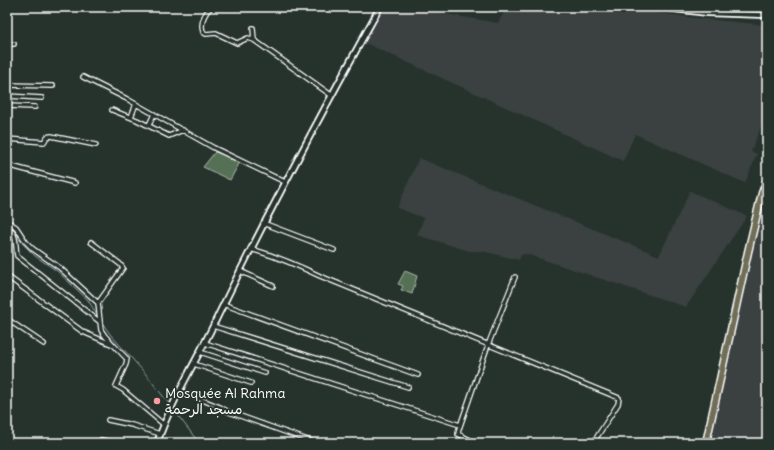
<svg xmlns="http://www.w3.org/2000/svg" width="774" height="450" viewBox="0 0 774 450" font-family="Delius,'Playpen Sans Arabic',sans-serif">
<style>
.built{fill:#3a403f}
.green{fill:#566f55;stroke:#aab7aa}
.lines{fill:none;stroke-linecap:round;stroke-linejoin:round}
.stream{stroke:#92a3a9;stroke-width:1}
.minor-casing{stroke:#fff;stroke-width:6}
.tertiary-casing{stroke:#fff;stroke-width:8}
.primary-casing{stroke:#fff;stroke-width:9}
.minor{stroke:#26332d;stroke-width:3.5}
.tertiary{stroke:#26332d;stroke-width:4.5}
.primary{stroke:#716e59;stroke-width:6}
.poi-dot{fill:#ff9aa2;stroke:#26332d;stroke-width:1.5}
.labels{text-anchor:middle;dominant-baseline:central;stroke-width:3.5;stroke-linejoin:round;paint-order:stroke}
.poi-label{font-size:14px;fill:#fff;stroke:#26332d;text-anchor:start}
</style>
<rect width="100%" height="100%" fill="#26332d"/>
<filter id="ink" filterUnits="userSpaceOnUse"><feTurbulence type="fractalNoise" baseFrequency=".025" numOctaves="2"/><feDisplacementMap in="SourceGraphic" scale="8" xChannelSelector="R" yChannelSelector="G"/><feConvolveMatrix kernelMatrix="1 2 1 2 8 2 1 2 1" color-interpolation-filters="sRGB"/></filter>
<g filter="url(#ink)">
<!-- built -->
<path class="built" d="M384,7H424L423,10L498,23L507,7H620L695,18L767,25V113L751,151L757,154L745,183L635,134L623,161L363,42Z
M693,7H752L751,12Z
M419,158L659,256L690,191L747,216L686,307L526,254L521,255L519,260L482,251H469L417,235L424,218L397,208Z
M767,181V443H706Z"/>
<!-- green -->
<path class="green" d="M215,152L227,156L230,160L232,158L240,162L230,180L203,167Z
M405,271L417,276L412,294L401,290L403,286L398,284Z"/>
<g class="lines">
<!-- stream -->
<path class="stream" d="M7,225L12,227L17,233L20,241L35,256L57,271L88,300L97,315
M101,321L110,334L144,372L170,405
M173,409L199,443"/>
<!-- minor casing -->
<g class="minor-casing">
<path id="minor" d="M211,7C204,14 200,22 203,32L206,34L216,33L237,43L248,38L254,40L331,95
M253,28L254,40
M7,44H14
M83,77L127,99L214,148L285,182
M7,85L53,86
M7,96L42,98
M7,106L35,107
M112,110L137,120L169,136L183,130
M131,117L136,104
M149,125L154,114
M7,139L44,142L47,137L51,136L96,145
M7,165L75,183
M7,221L16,227L26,242L33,249L60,268L98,303L101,330L105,336L127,359L126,364L116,386L123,390L163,424
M263,223L334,250
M7,227C18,234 15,245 17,256L100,322
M91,242L120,264L123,268L98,303
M250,249C274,255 297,265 320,276L619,398L618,404L593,443
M240,271L273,286
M7,276L83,332L111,344
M223,304L418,375
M7,319L44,344
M213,326L408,387
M205,343L460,425
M200,352L265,373
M194,364L251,383
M180,391L220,407L229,412L316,443
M108,420L132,425L160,434
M67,443L69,442L71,443
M99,443L101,440L116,443
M476,443L458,434L459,429L488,345L515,277"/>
</g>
<!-- tertiary casing -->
<g class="tertiary-casing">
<path id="tertiary" d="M658,7L708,13L767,15
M157,443C171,402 194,365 213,326C265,218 322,112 380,7"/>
</g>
<!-- primary casing -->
<g class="primary-casing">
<path id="primary" d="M706,443L748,252L762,193L767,180"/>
</g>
<!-- minor -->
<use href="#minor" class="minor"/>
<!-- tertiary -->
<use href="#tertiary" class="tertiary"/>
<!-- primary -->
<use href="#primary" class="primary"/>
</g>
</g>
<!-- markers -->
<circle class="poi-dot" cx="157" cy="401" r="4"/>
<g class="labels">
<!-- poi labels -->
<g class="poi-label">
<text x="165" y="393">Mosquée Al Rahma<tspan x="165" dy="16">مسجد الرحمة</tspan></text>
</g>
</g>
<!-- margin -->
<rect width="774" height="450" fill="none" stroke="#26332d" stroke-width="24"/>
<rect x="12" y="12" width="750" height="426" fill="none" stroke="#fff" stroke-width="1.5" filter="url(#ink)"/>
</svg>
